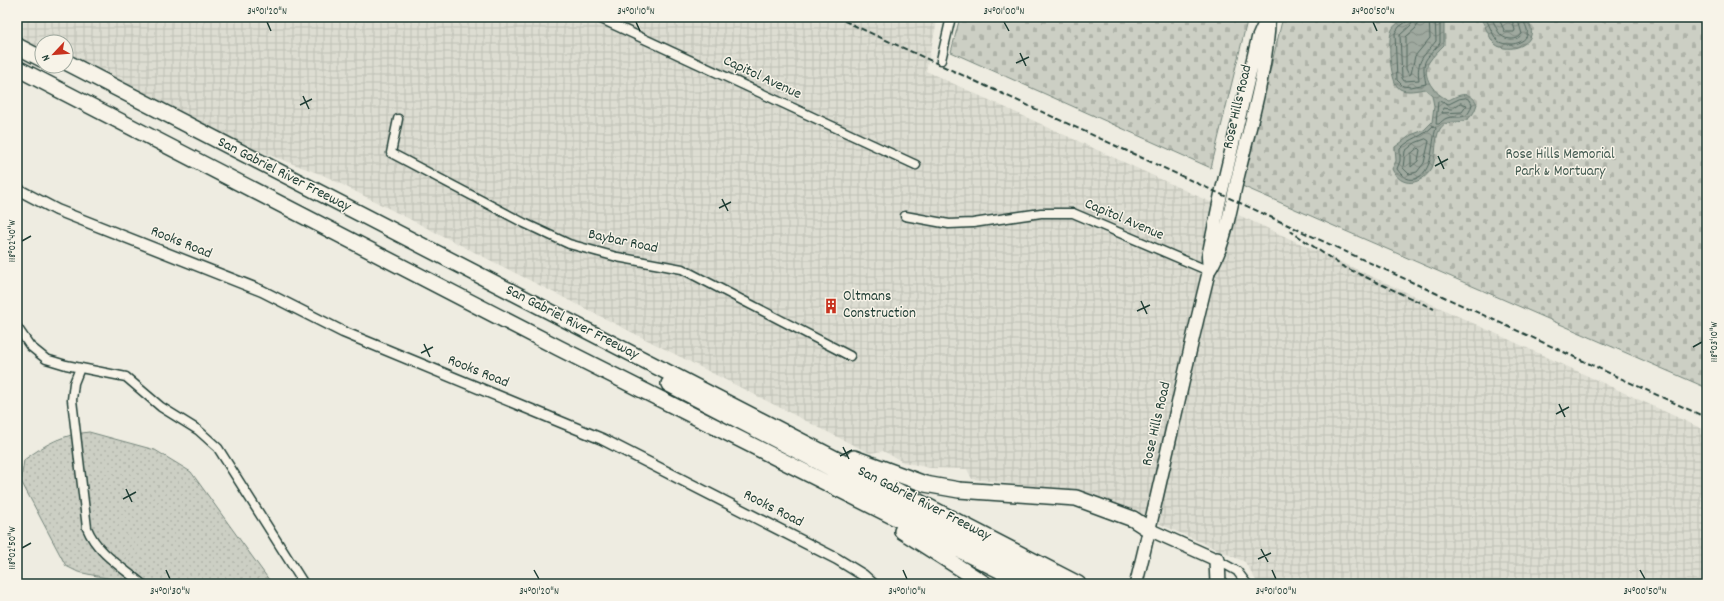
<svg xmlns="http://www.w3.org/2000/svg" width="1724" height="601" viewBox="0 0 1724 601" font-family="Dekko,sans-serif">
<style>
.industrial{fill:url(#industrial-grid)}
.grass{fill:url(#grass-dots);stroke:#76867c}
.cemetery{fill:url(#cemetery-stones);stroke:#76867c}
.water{fill:url(#water-waves);stroke:#6c7e74}
.lines{fill:none;stroke-linecap:round;stroke-linejoin:round}
.shore{stroke:#52685f;stroke-width:1}
.minor-casing{stroke:#1f3d34;stroke-width:11}
.tertiary-casing{stroke:#1f3d34;stroke-width:13}
.secondary-casing{stroke:#1f3d34;stroke-width:15}
.motorway-casing{stroke:#1f3d34;stroke-width:18}
.minor{stroke:#f7f3e8;stroke-width:8}
.tertiary{stroke:#f7f3e8;stroke-width:10}
.secondary{stroke:#f7f3e8;stroke-width:12}
.motorway{stroke:#f7f3e8;stroke-width:15}
.rail{stroke:#1f3d34;stroke-width:2;stroke-dasharray:6 3;stroke-linecap:butt}
.ticks{fill:none;stroke:#1f3d34;stroke-width:1.5}
.labels{text-anchor:middle;dominant-baseline:central;stroke-width:3;stroke-linejoin:round;paint-order:stroke}
.street-label{font-size:15px;fill:#1f3d34;stroke:#f7f3e8}
.park-label{font-size:15px;fill:#425a51;stroke:#f7f3e8}
.poi-label{font-size:15px;fill:#1f3d34;stroke:#f7f3e8;text-anchor:start}
.neatline{fill:none;stroke:#1f3d34;stroke-width:1.5}
.ticks-label{font-size:10px;text-anchor:middle;fill:#1f3d34}
</style>
<defs>
<pattern id="industrial-grid" width="8" height="8" patternUnits="userSpaceOnUse"><rect width="8" height="8" fill="#ddddd2"/><path d="M0 4h8M4 0v8" fill="none" stroke="#bdbfb5"/></pattern>
<pattern id="grass-dots" width="8" height="8" patternUnits="userSpaceOnUse"><rect width="8" height="8" fill="#cccfc4"/><path d="M2 2h.1M6 6h.1" fill="none" stroke="#afb3a9" stroke-width="1.8" stroke-linecap="round"/></pattern>
<pattern id="cemetery-stones" width="16" height="16" patternUnits="userSpaceOnUse"><rect width="16" height="16" fill="#cccfc4"/><path d="M2 7V4a2 2 0 0 1 4 0v3zM10 15v-3a2 2 0 0 1 4 0v3z" fill="#afb3a9"/></pattern>
<pattern id="water-waves" width="16" height="10" patternUnits="userSpaceOnUse"><rect width="16" height="10" fill="#9fa99f"/><path d="M0 5q4-4 8 0t8 0" fill="none" stroke="#818b82"/></pattern>
</defs>
<rect width="100%" height="100%" fill="#eeece1"/>
<filter id="ink" filterUnits="userSpaceOnUse"><feTurbulence type="fractalNoise" baseFrequency=".025" numOctaves="2"/><feDisplacementMap in="SourceGraphic" scale="8" xChannelSelector="R" yChannelSelector="G"/><feConvolveMatrix kernelMatrix="1 2 1 2 8 2 1 2 1" color-interpolation-filters="sRGB"/></filter>
<g filter="url(#ink)">
<!-- industrial -->
<path class="industrial" d="M17,17H938L926,71L1707,431V584H1258L1245,562L1122,507L1051,488L972,479L967,469L930,468L903,462L883,451L870,453L865,451L323,175L199,129L66,64V42H42V53L17,40Z"/>
<!-- grass -->
<path class="grass" d="M89,432L155,450L191,472L272,584H122L121,581L78,572L66,566L21,481L24,460C46,444 61,435 89,432Z"/>
<!-- cemetery -->
<path class="cemetery" d="M960,17H1248L1211,168L951,52Z
M1283,17H1707V388L1242,186Z"/>
<!-- water -->
<path class="water" d="M1404,17H1444V45C1439,50 1433,56 1429,62C1420,76 1435,95 1449,100C1460,94 1470,90 1477,104C1469,133 1449,114 1440,129C1434,138 1437,157 1432,168C1422,185 1401,189 1392,169L1396,161L1395,147L1411,135L1424,130L1432,122L1434,106L1432,95L1425,89C1418,90 1407,93 1400,89C1390,84 1388,43 1391,33C1392,26 1398,23 1403,20Z
M1480,17H1525C1527,20 1530,24 1531,28C1536,47 1503,55 1493,42C1488,35 1485,25 1480,17Z"/>
<g class="lines">
<!-- shore -->
<path class="shore" d="M1408,17L1406,22L1399,27L1395,33L1397,80L1403,86L1411,87L1426,84C1421,58 1425,62 1440,43V17
M1413,17L1411,25L1400,35L1402,78L1404,81L1419,80C1416,60 1424,56 1436,41L1435,17
M1419,17L1416,28L1406,37V69L1409,75L1411,74L1415,56L1430,38L1429,17
M1485,17C1489,24 1492,34 1497,40C1503,47 1524,45 1527,35C1529,28 1523,23 1522,17
M1491,17C1497,27 1498,39 1511,39C1516,39 1519,38 1522,34L1517,17
M1498,17L1505,32H1514L1515,30L1511,17
M1466,98L1470,100L1472,104C1468,122 1459,115 1447,118C1444,119 1441,122 1439,124H1436L1438,101L1449,104L1459,99Z
M1461,103L1467,105L1462,112L1442,113L1443,108L1451,109Z
M1433,126L1436,128C1431,144 1434,172 1415,179C1407,181 1401,175 1397,169L1400,161V149C1411,137 1422,138 1433,126Z
M1426,139L1429,141L1424,163L1417,172L1409,174L1403,168L1405,151L1415,143Z
M1418,148L1420,150L1418,161L1411,167V154Z"/>
<!-- minor casing -->
<g class="minor-casing">
<path id="minor" d="M597,17L916,165
M941,60L951,17
M398,119L391,153L524,223L569,244L617,257L682,269L850,356
M905,216L949,224L973,223L1041,213H1073L1209,271
M17,327L30,346L46,359L66,365L126,377L161,407L198,430L218,448L304,584
M80,368L74,383L72,400L87,528C97,553 122,567 142,584
M1217,560L1237,571L1247,584"/>
</g>
<!-- tertiary casing -->
<g class="tertiary-casing">
<path id="tertiary" d="M17,189L57,210L262,291L343,332L602,439L837,559L863,575L873,584"/>
</g>
<!-- secondary casing -->
<g class="secondary-casing">
<path id="secondary" d="M1209,271L1208,257L1221,194L1258,38L1266,20
M1150,530L1217,560
M1136,584C1162,480 1183,375 1209,271C1226,245 1231,203 1239,172C1251,121 1267,70 1269,17"/>
</g>
<!-- motorway casing -->
<g class="motorway-casing">
<path id="motorway" d="M17,46L42,59
M66,62L1078,584
M17,68L559,348L1027,584
M669,384L1053,584
M854,458L925,484L959,490L1076,498L1133,519L1150,530
M902,531L985,584
M1217,560L1218,584"/>
</g>
<!-- minor -->
<use href="#minor" class="minor"/>
<!-- tertiary -->
<use href="#tertiary" class="tertiary"/>
<!-- secondary -->
<use href="#secondary" class="secondary"/>
<!-- motorway -->
<use href="#motorway" class="motorway"/>
<!-- rail -->
<path class="rail" d="M836,17L1707,418
M1289,230L1342,266L1434,309"/>
</g>
</g>
<!-- ticks -->
<path class="ticks" d="M267,22L271,31M636,22L640,31M1004,22L1009,31M1373,22L1377,31M1020,53L1026,66M1016,63L1029,57M303,96L309,109M300,105L312,99M1438,156L1444,169M1435,166L1448,159M722,199L728,211M719,208L731,202M22,241L31,236M1141,301L1147,314M1137,311L1150,305M424,344L430,357M1693,347L1702,342M421,353L433,347M1559,404L1565,417M1556,414L1569,407M843,447L849,459M840,456L852,450M126,489L132,502M123,499L136,492M22,548L31,543M1261,549L1268,562M1258,559L1271,553M166,570L170,579M534,570L539,579M903,570L907,579M1272,570L1276,579M1640,570L1645,579"/>
<!-- icons -->
<defs>
<g id="building-bare" transform="scale(1.2)"><path d="M-4-6H4V6H1V3H-1V6H-4ZM-2.5-4.3h1.7v1.8h-1.7ZM.8-4.3h1.7v1.8H.8ZM-2.5-1h1.7V.8h-1.7ZM.8-1h1.7V.8H.8Z" fill="#c8321e" stroke="#f7f3e8" stroke-width="2.5" paint-order="stroke"/></g>
</defs>
<g fill-rule="evenodd">
<use href="#building-bare" x="831" y="306"/>
</g>
<g class="labels">
<!-- street labels -->
<g class="street-label">
<text transform="translate(762 78) rotate(25)">Capitol Avenue</text>
<text transform="translate(1238 107) rotate(-77)">Rose Hills Road</text>
<text transform="translate(284 175) rotate(27)">San Gabriel River Freeway</text>
<text transform="translate(1124 220) rotate(23)">Capitol Avenue</text>
<text transform="translate(623 242) rotate(12)">Baybar Road</text>
<text transform="translate(181 243) rotate(22)">Rooks Road</text>
<text transform="translate(572 323) rotate(27)">San Gabriel River Freeway</text>
<text transform="translate(478 372) rotate(22)">Rooks Road</text>
<text transform="translate(1157 424) rotate(-77)">Rose Hills Road</text>
<text transform="translate(924 504) rotate(27)">San Gabriel River Freeway</text>
<text transform="translate(773 509) rotate(27)">Rooks Road</text>
</g>
<!-- park labels -->
<g class="park-label">
<text x="1560" y="155">Rose Hills Memorial<tspan x="1560" dy="17">Park &amp; Mortuary</tspan></text>
</g>
<!-- poi labels -->
<g class="poi-label">
<text x="843" y="297">Oltmans<tspan x="843" dy="17">Construction</tspan></text>
</g>
</g>
<!-- margin -->
<rect width="1724" height="601" fill="none" stroke="#f7f3e8" stroke-width="44"/>
<!-- north arrow -->
<g transform="translate(54 54) rotate(244)"><circle r="19" fill="#f7f3e8" stroke="#a1aaa0"/>
<path d="M0-3L7 15L0 10L-7 15Z" fill="#c8321e"/>
<text y="-6" font-size="11" font-weight="bold" text-anchor="middle" fill="#1f3d34">N</text>
</g>
<rect x="22" y="22" width="1680" height="557" class="neatline"/>
<g class="ticks-label">
<text x="267" y="14">34°01'20"N</text>
<text x="636" y="14">34°01'10"N</text>
<text x="1004" y="14">34°01'00"N</text>
<text x="1373" y="14">34°00'50"N</text>
<text transform="translate(11 241) rotate(-90)" y="4">118°02'40"W</text>
<text transform="translate(1713 342) rotate(-90)" y="4">118°03'10"W</text>
<text transform="translate(11 548) rotate(-90)" y="4">118°02'50"W</text>
<text x="170" y="594">34°01'30"N</text>
<text x="539" y="594">34°01'20"N</text>
<text x="907" y="594">34°01'10"N</text>
<text x="1276" y="594">34°01'00"N</text>
<text x="1645" y="594">34°00'50"N</text>
</g>
</svg>
